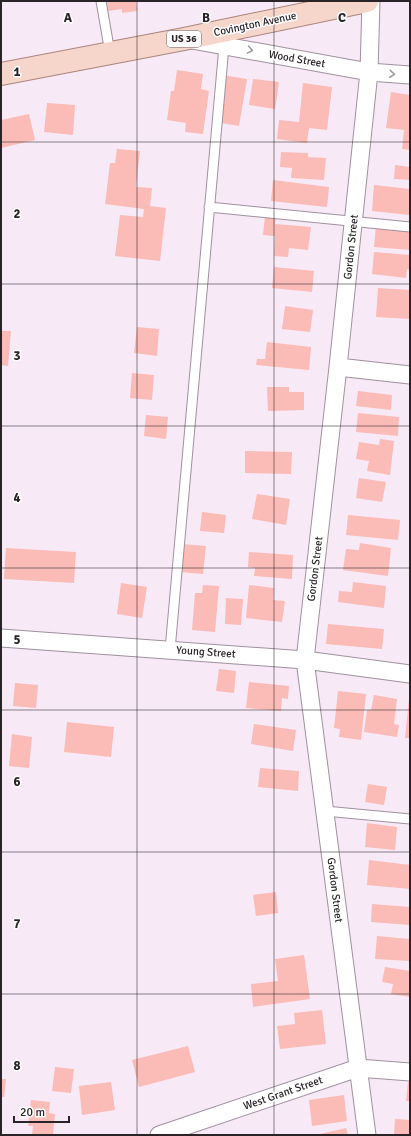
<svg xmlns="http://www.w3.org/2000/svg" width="411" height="1136" viewBox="0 0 411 1136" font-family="Signika,sans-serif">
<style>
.building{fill:#fbbbb6}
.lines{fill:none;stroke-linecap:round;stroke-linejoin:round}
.lane-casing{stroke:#9f919e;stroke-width:11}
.street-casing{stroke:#9f919e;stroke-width:19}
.primary-casing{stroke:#ab857c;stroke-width:24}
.lane{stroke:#fff;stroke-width:9}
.street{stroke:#fff;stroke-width:17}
.primary{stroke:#f6d5cb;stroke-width:22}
.oneway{stroke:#9f9c9f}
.grid{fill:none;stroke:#2a2429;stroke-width:1;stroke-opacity:0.55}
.labels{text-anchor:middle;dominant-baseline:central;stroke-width:3;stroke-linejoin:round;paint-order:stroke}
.shield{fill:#fff;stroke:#6a6669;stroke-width:1}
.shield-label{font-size:10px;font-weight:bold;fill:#2a2429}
.street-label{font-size:11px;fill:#2a2429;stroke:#fff}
.grid-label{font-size:13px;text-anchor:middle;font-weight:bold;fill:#2a2429;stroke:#fff;stroke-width:3;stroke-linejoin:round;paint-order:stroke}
</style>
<rect width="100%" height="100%" fill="#f8e9f7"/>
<!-- building -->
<path class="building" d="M107,1H136L137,11L122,13V9L108,11Z
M177,70L203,74L201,89L209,91L203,134L185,132L186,123L167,120L171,91H174Z
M222,75L247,79L239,126L221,123L224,104L217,103Z
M253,79L279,82L275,109L249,105Z
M303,83L332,87L327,130L309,128L307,143L277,139L279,120L299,122Z
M391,92L410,95V150L402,149L404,130L386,128Z
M47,103L75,105L73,135L44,132Z
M29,114L35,140L1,148V120Z
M117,149L140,151L136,187L152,188L150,206L166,208L160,261L115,256L120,215L143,217L144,209L105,204L110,163H115Z
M281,152L308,153V157L326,158L324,180L291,178L292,168L280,167Z
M395,165L410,167V180L394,179Z
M273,180L329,187L327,207L271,201Z
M374,185L410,189V215L372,211Z
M265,217L276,218L275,224L311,227L308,250L289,248L288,257L274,256L275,236L263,235Z
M376,225L410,228V250L374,247Z
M374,252L410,255V270L407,269L406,278L372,274Z
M274,267L314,271L312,292L272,288Z
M378,288L410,290V319L376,317Z
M285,306L313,310L310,332L282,329Z
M137,327L159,329L157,356L134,353Z
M1,331H11L8,366L1,365Z
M267,342L311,347L309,370L256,365L257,359H265Z
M132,373L154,375L152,400L130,398Z
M267,387H289V392H304V410L268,411Z
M358,391L392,395L391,410L356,406Z
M358,413L399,417L398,436L356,432Z
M146,415L168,417L166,439L144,436Z
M380,439L394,441L390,475L367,471L369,461L356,459L359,442L379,445Z
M245,451L292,452L291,474L245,473Z
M359,478L386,482L382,502L356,498Z
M257,494L290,499L286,525L252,519Z
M202,512L226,515L224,533L200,531Z
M348,515L400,520L398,540L346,535Z
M360,543L391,548L388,576L343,570L346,549L359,550Z
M182,544L206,546L203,574L179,572Z
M6,548L76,552L74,583L4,579Z
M249,552L293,555L292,579L254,576L255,568L248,567Z
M353,582L386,586L384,608L338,602L339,591L352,592Z
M121,583L147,587L142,618L117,614Z
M203,585L219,586L215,632L192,630L195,593H202Z
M249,585L274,588L273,600L285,601L282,622L246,618Z
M226,598L243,599L241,625L225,624Z
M328,624L384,629L382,649L326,644Z
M219,669L236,671L234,693L216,691Z
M249,682L289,686L288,699L282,698L281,711L246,708Z
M15,683L38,685L36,708L13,706Z
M338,691L366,694L361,740L339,737L340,729L334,728Z
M374,695L397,699L394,724L399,725L397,737L364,732L367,710H371Z
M409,699L410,700V738H405Z
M67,722L114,727L111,757L64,752Z
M254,724L296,730L293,751L251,744Z
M12,734L32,737L29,768L9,766Z
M260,768L299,771L298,791L258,787Z
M368,784L387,787L384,805L365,802Z
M367,823L397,827L395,850L365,847Z
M369,860L410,865V889L367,885Z
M276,892L278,913L256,916L253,895Z
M372,904L410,907V925L371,922Z
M377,936L410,939V961L375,959Z
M304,955L310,999L253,1007L251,984L278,981L275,959Z
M385,967L410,971V997L391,994L393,984L382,982Z
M322,1010L326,1044L280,1049L277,1026L295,1024L294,1013Z
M188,1046L195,1072L139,1087L132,1060Z
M55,1067L74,1069L71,1093L52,1091Z
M1,1079H6L4,1097H1Z
M111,1082L115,1110L82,1115L79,1086Z
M408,1082L410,1083V1101H406Z
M344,1095L347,1121L312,1126L309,1100Z
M31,1100L50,1102L49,1113L55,1114L53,1135H32L33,1126H28Z
M395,1119L410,1120V1135H394Z
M346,1128L348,1135H320V1134Z"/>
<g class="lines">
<!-- lane casing -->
<g class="lane-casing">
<path id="lane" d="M101,1L110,53
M209,207L410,227
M170,650L224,46
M325,811L410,819"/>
</g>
<!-- street casing -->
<g class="street-casing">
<path id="street" d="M192,40L369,72L410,75
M338,367L410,375
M1,638L305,660L410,674
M159,1135L358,1068L410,1072
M367,1135L305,660L338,367L369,72L371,1"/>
</g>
<!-- primary casing -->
<g class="primary-casing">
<path id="primary" d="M1,74L184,39L367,1"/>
</g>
<!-- lane -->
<use href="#lane" class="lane"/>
<!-- street -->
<use href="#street" class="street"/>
<!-- primary -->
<use href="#primary" class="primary"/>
</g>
<!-- one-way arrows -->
<defs><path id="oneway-chevron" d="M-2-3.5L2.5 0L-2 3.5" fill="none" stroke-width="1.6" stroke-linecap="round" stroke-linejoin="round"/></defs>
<g class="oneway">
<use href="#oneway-chevron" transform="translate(250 50) rotate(10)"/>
<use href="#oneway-chevron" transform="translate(392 74) rotate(5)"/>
</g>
<!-- grid -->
<path class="grid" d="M137,1V1135M274,1V1135M1,142H410M1,284H410M1,426H410M1,568H410M1,710H410M1,852H410M1,994H410"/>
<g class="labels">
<!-- shield labels -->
<rect class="shield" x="167" y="31" width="34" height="16" rx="3"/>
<g class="shield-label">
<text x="184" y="39">US 36</text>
</g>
<!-- street labels -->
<g class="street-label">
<text transform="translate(255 24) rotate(-12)">Covington Avenue</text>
<text transform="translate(297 59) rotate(10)">Wood Street</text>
<text transform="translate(351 247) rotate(-84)">Gordon Street</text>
<text transform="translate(315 569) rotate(-83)">Gordon Street</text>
<text transform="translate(206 652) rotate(4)">Young Street</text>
<text transform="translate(335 890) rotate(83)">Gordon Street</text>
<text transform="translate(283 1093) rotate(-19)">West Grant Street</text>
</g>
</g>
<g class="grid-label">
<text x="68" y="22">A</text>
<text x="206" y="22">B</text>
<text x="342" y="22">C</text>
<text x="17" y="76">1</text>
<text x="17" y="218">2</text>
<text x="17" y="360">3</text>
<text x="17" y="502">4</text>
<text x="17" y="644">5</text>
<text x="17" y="786">6</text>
<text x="17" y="928">7</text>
<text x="17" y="1070">8</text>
</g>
<!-- border -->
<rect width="411" height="1136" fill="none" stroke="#2a2429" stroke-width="4"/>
<!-- scale -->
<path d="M14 1116v6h55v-6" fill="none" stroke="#2a2429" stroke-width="2"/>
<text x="20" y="1116" font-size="12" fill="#2a2429" stroke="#ffffff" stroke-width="3" paint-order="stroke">20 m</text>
</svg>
